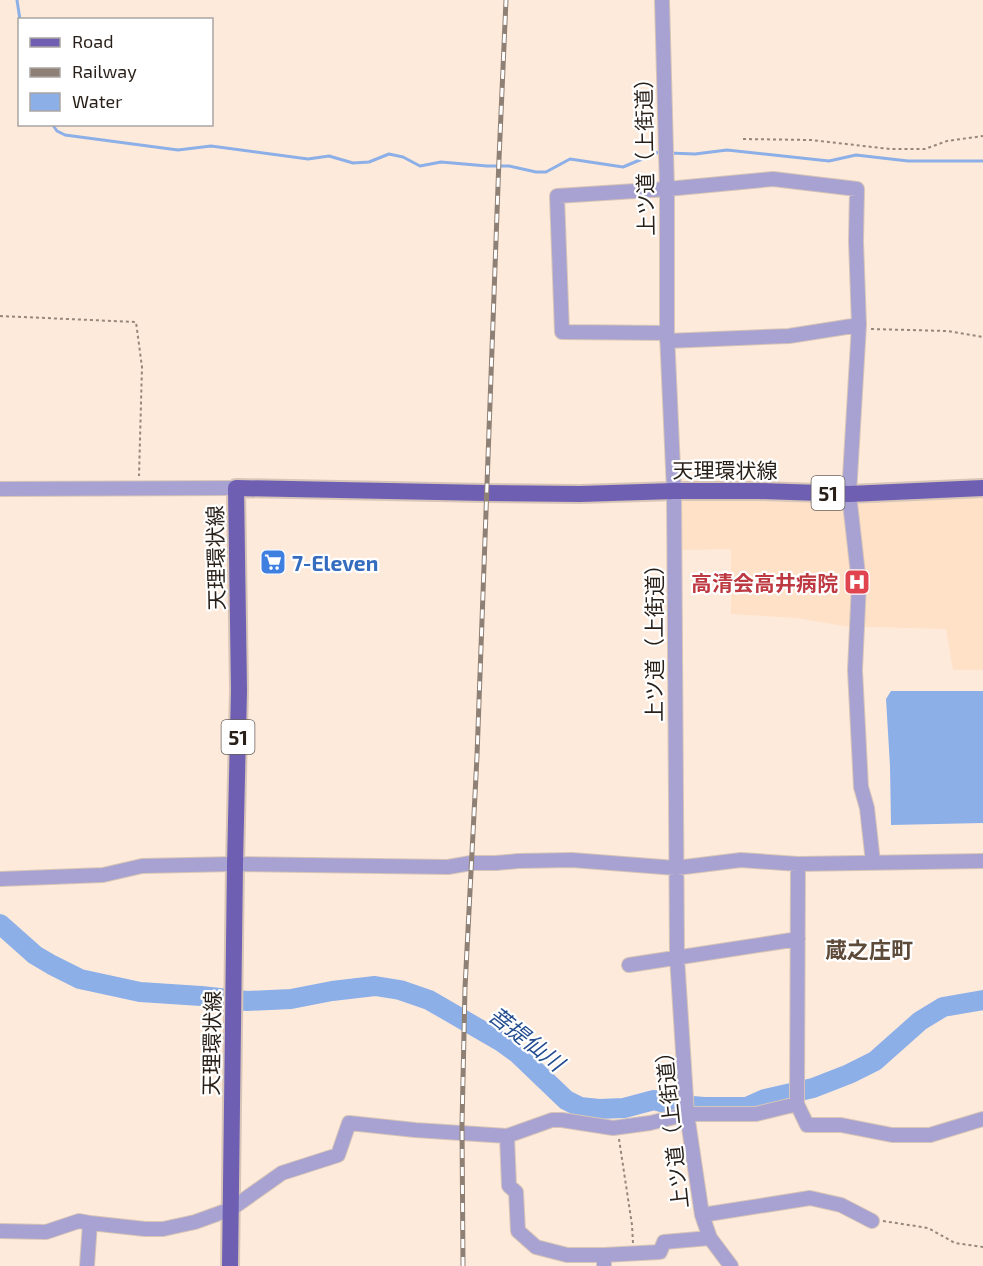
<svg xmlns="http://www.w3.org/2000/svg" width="983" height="1266" viewBox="0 0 983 1266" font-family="'Exo 2','Noto Sans JP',sans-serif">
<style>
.built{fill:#ffe1c7}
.water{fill:#8cafe8}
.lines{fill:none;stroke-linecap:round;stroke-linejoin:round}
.stream{stroke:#8cafe8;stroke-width:3}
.river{stroke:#8cafe8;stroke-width:20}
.minor-casing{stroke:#d7c5b7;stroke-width:16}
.major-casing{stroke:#d7c5b7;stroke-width:20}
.path{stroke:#96877c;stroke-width:2;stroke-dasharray:3 3;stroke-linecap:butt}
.minor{stroke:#a7a2d1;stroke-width:14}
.major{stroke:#6e5fb3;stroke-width:16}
.rail-casing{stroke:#8f8075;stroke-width:5}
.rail{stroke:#fff;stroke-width:3;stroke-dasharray:9;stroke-linecap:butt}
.labels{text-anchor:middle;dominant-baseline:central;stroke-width:4.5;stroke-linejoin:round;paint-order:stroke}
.shield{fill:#fff;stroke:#68625d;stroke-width:1.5}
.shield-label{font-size:20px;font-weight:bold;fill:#281f18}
.street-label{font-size:21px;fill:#281f18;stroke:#fff}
.shop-label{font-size:21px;font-weight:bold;fill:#366cbe;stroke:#fff;text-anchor:start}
.health-label{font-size:21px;font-weight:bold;fill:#be3a42;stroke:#fff;text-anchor:end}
.neighbourhood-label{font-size:22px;font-weight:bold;fill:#5e4a39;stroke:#fff}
.water-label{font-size:22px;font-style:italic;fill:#244d90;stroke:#fff}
</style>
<rect width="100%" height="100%" fill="#feeada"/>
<!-- built -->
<path class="built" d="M958,495H983V670H953L946,629L870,627L856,628L797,618L731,614V549L678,550V500H739L859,504Z"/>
<!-- water -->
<path class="water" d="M891,691H983V823L891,825L890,766L886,699Z"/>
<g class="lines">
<!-- stream -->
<path class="stream" d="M17,0L20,20
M52,124L57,131L65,135L178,150L211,146L308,159L329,156L353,163L369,162L389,154L403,157L420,166L441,162L487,166H509L536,172H546L570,159L623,167L659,152H662
M669,153L695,154L727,150L829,161L856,155L908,161H983"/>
<!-- river -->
<path class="river" d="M0,924L35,955L52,965L80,979L140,992L201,996L247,1001L291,999L332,991L375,986L400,990L429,1000L500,1041L518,1054L566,1100L580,1107L599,1109L624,1108L654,1100L669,1104L704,1107H747L765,1099L813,1088L849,1074L875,1061L920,1021L943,1007L983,1000"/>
<!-- minor casing -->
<g class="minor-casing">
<path id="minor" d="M662,0L667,189V333L674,491L677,957L687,1114L702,1215L710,1238L731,1266
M667,333L562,332L557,196L667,189L773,179L857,189L856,241L859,325L849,494L859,583L855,670L861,787L867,808L873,862
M667,341L789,336L859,325
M0,489L236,488
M798,864L797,1104L807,1125H841L892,1135H930L983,1119
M0,879L103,875L142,866L235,864L448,867L471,863H496L518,861L572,860L676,868L741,860L798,864L983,861
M629,965L798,939
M507,1136L509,1186L516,1192L518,1231L536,1247L567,1255H604V1266
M702,1215L810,1198L841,1205L872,1221
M0,1231L46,1232L79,1221L90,1223
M604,1255L660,1252L664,1242L710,1238
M87,1266L90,1223L145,1229H163L195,1222L231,1209L282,1173L338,1155L349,1123L415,1130L507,1136L552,1120H562L613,1128L650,1123L687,1114H756L797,1104"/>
</g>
<!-- major casing -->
<g class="major-casing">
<path id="major" d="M230,1266L235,864L239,690L236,488L486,493L580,494L674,491H759L849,494L983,488"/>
</g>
<!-- path -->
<path class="path" d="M743,139L811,140L890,149H925L947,141L983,136
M0,316L136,322L142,367L139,476
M871,329L947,331L983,337
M619,1139L632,1225L633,1243
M883,1221L928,1228L955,1243L983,1247"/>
<!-- minor -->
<use href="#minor" class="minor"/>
<!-- major -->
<use href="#major" class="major"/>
<!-- rail casing -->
<g class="rail-casing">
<path id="rail" d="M463,1266L462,1125L465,988L477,756L499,159L506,0"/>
</g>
<!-- rail -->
<use href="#rail" class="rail"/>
</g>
<!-- icons -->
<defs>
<g id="supermarket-square" transform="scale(1.35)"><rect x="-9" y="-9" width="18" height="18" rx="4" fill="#3f7fe0" stroke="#fff"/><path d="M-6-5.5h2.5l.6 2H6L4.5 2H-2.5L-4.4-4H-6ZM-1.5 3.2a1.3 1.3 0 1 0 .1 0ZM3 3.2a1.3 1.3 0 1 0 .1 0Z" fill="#fff"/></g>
<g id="hospital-square" transform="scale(1.35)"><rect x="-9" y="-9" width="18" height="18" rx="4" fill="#e0444e" stroke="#fff"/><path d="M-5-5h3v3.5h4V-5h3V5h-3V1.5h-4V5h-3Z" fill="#fff"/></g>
</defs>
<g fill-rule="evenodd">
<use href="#supermarket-square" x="273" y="562"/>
<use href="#hospital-square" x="857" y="582"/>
</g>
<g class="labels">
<!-- shield labels -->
<g class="shield">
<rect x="811.5" y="476" width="33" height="34" rx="4.5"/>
<rect x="221.5" y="720" width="33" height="34" rx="4.5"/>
</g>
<g class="shield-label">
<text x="828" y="493">51</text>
<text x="238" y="737">51</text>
</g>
<!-- street labels -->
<g class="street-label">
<text transform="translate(644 152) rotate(-91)">上ツ道（上街道）</text>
<text x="725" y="469">天理環状線</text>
<text transform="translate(215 558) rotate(-91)">天理環状線</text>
<text transform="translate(653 638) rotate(-90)">上ツ道（上街道）</text>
<text transform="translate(211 1043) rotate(-89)">天理環状線</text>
<text transform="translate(671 1125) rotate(-96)">上ツ道（上街道）</text>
</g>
<!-- shop labels -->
<g class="shop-label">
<text x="292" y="562">7-Eleven</text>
</g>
<!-- health labels -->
<g class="health-label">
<text x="838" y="582">高清会高井病院</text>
</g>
<!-- neighbourhood labels -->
<g class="neighbourhood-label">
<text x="869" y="949">蔵之庄町</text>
</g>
<!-- water labels -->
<g class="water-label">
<text transform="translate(527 1038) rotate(38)">菩提仙川</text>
</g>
</g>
<!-- legend -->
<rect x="18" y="18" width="195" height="108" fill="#ffffff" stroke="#a9a5a3" stroke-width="1.5"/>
<rect x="30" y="38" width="30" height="9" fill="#6e5fb3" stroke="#a9a5a3" stroke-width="1.5"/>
<text x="72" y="48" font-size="18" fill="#281f18">Road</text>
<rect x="30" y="68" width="30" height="9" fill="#8f8075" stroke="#a9a5a3" stroke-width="1.5"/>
<text x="72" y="78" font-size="18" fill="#281f18">Railway</text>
<rect x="30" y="93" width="30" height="18" fill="#8cafe8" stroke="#a9a5a3" stroke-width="1.5"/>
<text x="72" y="108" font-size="18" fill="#281f18">Water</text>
</svg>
